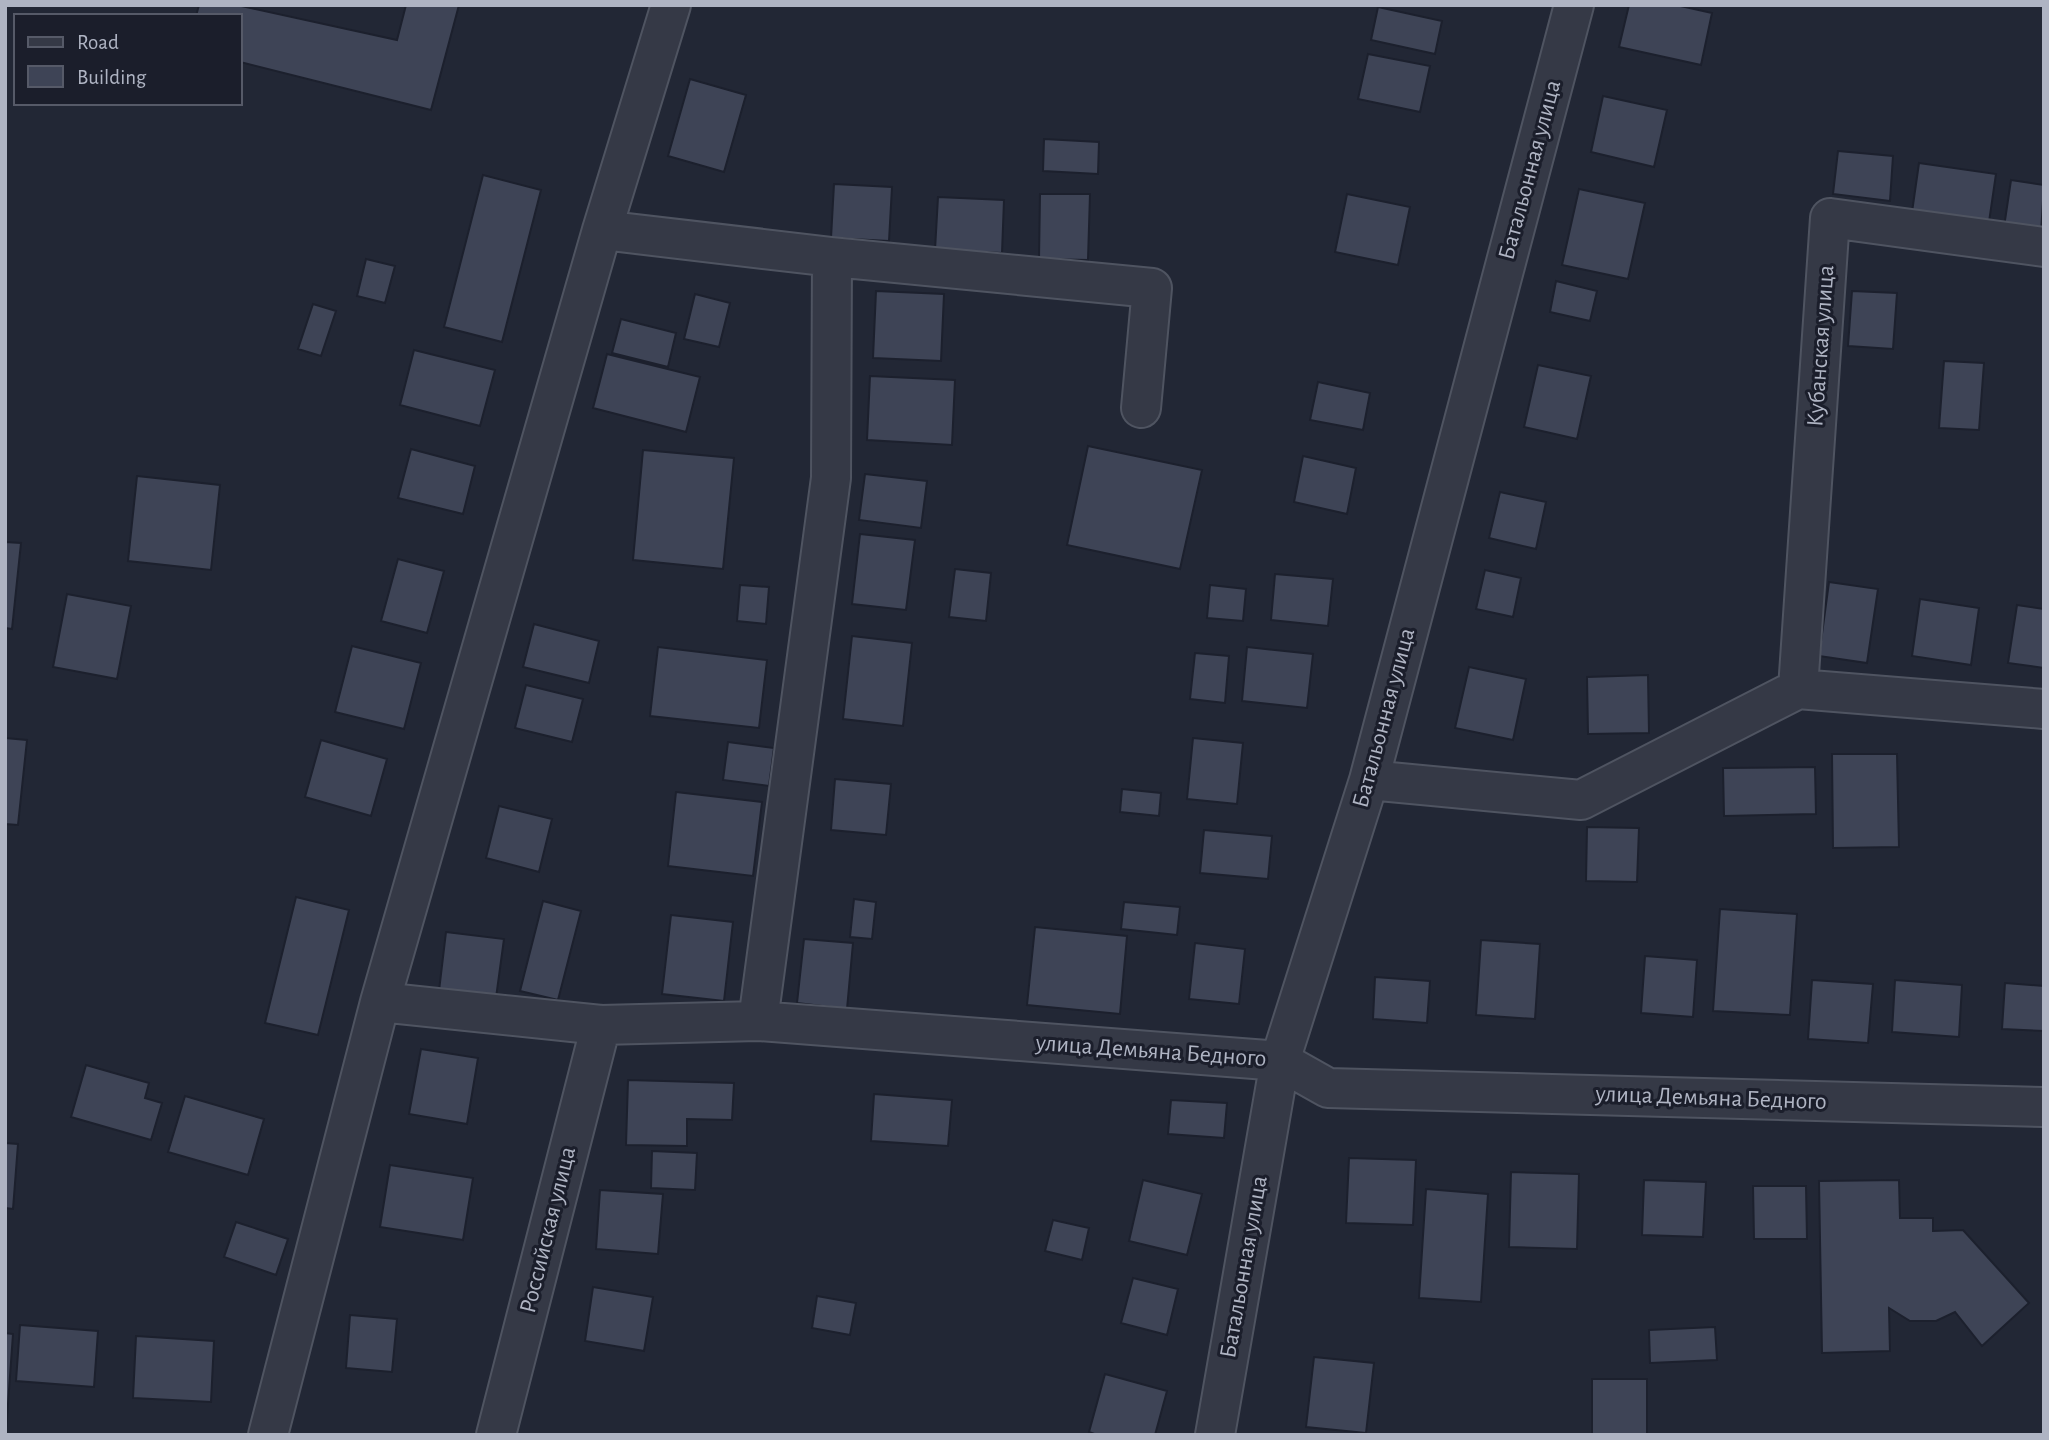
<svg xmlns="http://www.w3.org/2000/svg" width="2049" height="1440" viewBox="0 0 2049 1440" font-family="'Alegreya Sans',sans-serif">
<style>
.building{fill:#3e4456;stroke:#1c202d;stroke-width:2}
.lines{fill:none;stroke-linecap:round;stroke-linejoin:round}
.minor-casing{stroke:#4f5461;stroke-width:42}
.minor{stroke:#353946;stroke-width:38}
.labels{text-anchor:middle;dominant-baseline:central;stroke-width:6;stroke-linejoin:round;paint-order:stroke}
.street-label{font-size:24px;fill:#afb4c3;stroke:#1b1e2b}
</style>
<rect width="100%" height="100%" fill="#222735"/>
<!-- building -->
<path class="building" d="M199,5H237L397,40L406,5H459L431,110L240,62V16H196Z
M1629,5H1676L1712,13L1701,65L1619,47Z
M1378,7L1442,21L1435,54L1371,40Z
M1368,54L1430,66L1420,112L1358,99Z
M690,79L746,95L724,172L668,156Z
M1603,96L1667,110L1654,167L1591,152Z
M1044,139L1099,142L1098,174L1043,171Z
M1838,151L1893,156L1890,201L1833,194Z
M1919,163L1996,174L1988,229L1911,219Z
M483,175L541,190L502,342L444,327Z
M2011,180L2044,185L2041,233L2004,227Z
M834,184L892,187L889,241L831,238Z
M1579,189L1645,203L1628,279L1562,265Z
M1040,194H1090L1088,260L1039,259Z
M1347,194L1410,207L1398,265L1335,252Z
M938,197L1004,200L1002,253L935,250Z
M366,259L395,266L385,303L357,296Z
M1556,281L1597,291L1590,321L1550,312Z
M876,291L944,294L941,361L873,358Z
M1852,291L1897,293L1893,349L1848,346Z
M695,294L730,303L719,347L684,339Z
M313,304L336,311L321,356L298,349Z
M621,319L676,333L668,367L612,353Z
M414,350L495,370L480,426L400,405Z
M607,354L700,377L686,432L593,408Z
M1944,361L1984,363L1979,430L1939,428Z
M1538,365L1591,376L1577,439L1524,427Z
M870,376L955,380L952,445L867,440Z
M1318,382L1370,393L1363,430L1310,420Z
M1088,446L1202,470L1180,569L1067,545Z
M411,449L475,466L463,514L398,498Z
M643,450L734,458L723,569L633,560Z
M1303,456L1356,468L1347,514L1294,502Z
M865,474L927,481L921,528L859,520Z
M137,476L220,485L211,570L128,561Z
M1500,492L1546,502L1536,549L1489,538Z
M860,534L915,540L906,610L852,604Z
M5,542L21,543L12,629L5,628Z
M398,559L444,571L427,633L381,621Z
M955,569L991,573L986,621L949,617Z
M1485,570L1521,578L1513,617L1476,609Z
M1275,574L1333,579L1328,626L1271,620Z
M1829,582L1878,589L1867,663L1819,656Z
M740,585L769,587L766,624L737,621Z
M1210,585L1246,589L1243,621L1207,618Z
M67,594L131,606L117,679L53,667Z
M1920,599L1979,608L1971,665L1912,656Z
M2017,605L2044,609V668L2008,663Z
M534,624L599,641L589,683L523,667Z
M852,636L912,643L903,726L843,719Z
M352,646L421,663L404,729L335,712Z
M658,647L767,660L759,728L650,716Z
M1247,647L1313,654L1307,708L1242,701Z
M1195,653L1229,656L1225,703L1190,699Z
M1469,667L1526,679L1513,740L1455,728Z
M1648,675L1649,733L1588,734L1587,677Z
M526,685L583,699L572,742L515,728Z
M5,738L27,740L18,825L5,824Z
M1193,738L1243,743L1237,804L1187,799Z
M321,740L387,759L371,816L305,797Z
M728,742L774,748L769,786L723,780Z
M1832,754H1897L1899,847L1833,848Z
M1815,767L1816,814L1724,816L1723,768Z
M835,779L891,784L886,835L831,830Z
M1122,789L1161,793L1159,816L1120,812Z
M676,792L762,802L753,876L668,866Z
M499,806L552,819L539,872L486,858Z
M1587,827L1639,828L1637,882L1586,881Z
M1204,830L1272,836L1268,879L1200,873Z
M296,897L349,910L318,1035L265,1023Z
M854,899L876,902L872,939L850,937Z
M543,901L581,911L558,1000L520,991Z
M1124,902L1180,907L1177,935L1121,929Z
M1720,909L1797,914L1790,1015L1713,1011Z
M671,915L733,922L724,1001L662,994Z
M1035,927L1127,936L1120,1014L1027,1005Z
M446,932L504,939L496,998L439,991Z
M804,939L853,943L847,1009L797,1003Z
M1481,940L1540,944L1535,1019L1476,1015Z
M1195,943L1245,949L1239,1004L1189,999Z
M1645,956L1697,960L1693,1017L1641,1013Z
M1375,977L1430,981L1427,1023L1373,1019Z
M1812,980L1873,984L1868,1043L1808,1039Z
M1895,980L1962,985L1959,1037L1892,1032Z
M2005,983L2044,986V1031L2002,1029Z
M421,1049L478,1058L467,1124L409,1114Z
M86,1065L149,1083L145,1098L162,1103L151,1140L71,1117Z
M628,1080L734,1083L732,1120L687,1119V1146L626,1145Z
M874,1094L952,1100L948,1146L871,1141Z
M185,1096L264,1119L248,1175L168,1152Z
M1171,1100L1227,1103L1224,1138L1168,1134Z
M5,1143L18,1144L13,1209L5,1208Z
M652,1151L697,1153L695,1190L651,1188Z
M1349,1158L1416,1160L1413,1225L1346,1223Z
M390,1165L473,1178L463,1240L380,1227Z
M1511,1172L1579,1174L1577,1249L1509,1247Z
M1143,1180L1202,1194L1187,1255L1129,1241Z
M1644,1180L1706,1182L1703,1237L1642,1235Z
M1899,1180L1900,1218H1933V1231L1963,1230L2029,1303L1982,1346L1955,1312L1936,1321H1910L1889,1308L1890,1351L1822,1353L1819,1181Z
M1753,1186H1806L1807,1239H1754Z
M1426,1189L1488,1194L1481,1302L1419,1298Z
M600,1190L663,1194L658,1254L596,1249Z
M1053,1220L1089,1228L1082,1260L1045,1251Z
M236,1222L288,1239L276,1275L224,1257Z
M1133,1278L1178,1289L1167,1335L1121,1323Z
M593,1287L653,1297L644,1351L585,1341Z
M817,1296L856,1303L850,1335L812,1328Z
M350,1315L397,1319L392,1372L346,1368Z
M20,1325L98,1331L94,1387L16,1381Z
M1715,1327L1717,1360L1650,1363L1649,1330Z
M5,1333L13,1334L6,1432H5Z
M136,1336L214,1341L211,1402L133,1398Z
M1314,1357L1374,1363L1366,1433L1306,1427Z
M1105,1374L1167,1391L1155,1435H1097L1089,1432Z
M1592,1379H1647V1435H1592Z"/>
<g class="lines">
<!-- minor casing -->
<g class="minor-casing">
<path id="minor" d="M602,230L832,257L1152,288L1141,408
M1798,689L1830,218L2044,247
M1369,780L1581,800L1798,689L2044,709
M380,1002L601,1025L758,1021L1280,1061L1328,1088L2044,1107
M758,1021L831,478L832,257
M268,1435L380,1002L602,230L671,5
M496,1435L601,1025
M1215,1435L1280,1061L1369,780L1574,5"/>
</g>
<!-- minor -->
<use href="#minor" class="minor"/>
</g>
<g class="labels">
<!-- street labels -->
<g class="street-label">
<text transform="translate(1530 170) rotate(-75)">Батальонная улица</text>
<text transform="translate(1821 346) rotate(-86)">Кубанская улица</text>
<text transform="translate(1384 718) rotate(-75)">Батальонная улица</text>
<text transform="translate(1151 1051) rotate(4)">улица Демьяна Бедного</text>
<text transform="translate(1711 1098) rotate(2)">улица Демьяна Бедного</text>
<text transform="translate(548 1230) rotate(-76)">Российская улица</text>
<text transform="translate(1244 1267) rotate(-80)">Батальонная улица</text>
</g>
</g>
<!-- border -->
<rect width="2049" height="1440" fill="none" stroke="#afb4c3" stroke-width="14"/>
<!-- legend -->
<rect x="14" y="14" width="228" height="91" fill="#1b1e2b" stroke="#565a68" stroke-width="2"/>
<rect x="28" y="37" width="35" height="10" fill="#353946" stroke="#565a68" stroke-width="2"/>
<text x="77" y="49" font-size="21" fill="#afb4c3">Road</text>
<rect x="28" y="66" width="35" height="21" fill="#3e4456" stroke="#565a68" stroke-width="2"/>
<text x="77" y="84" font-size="21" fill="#afb4c3">Building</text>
</svg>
